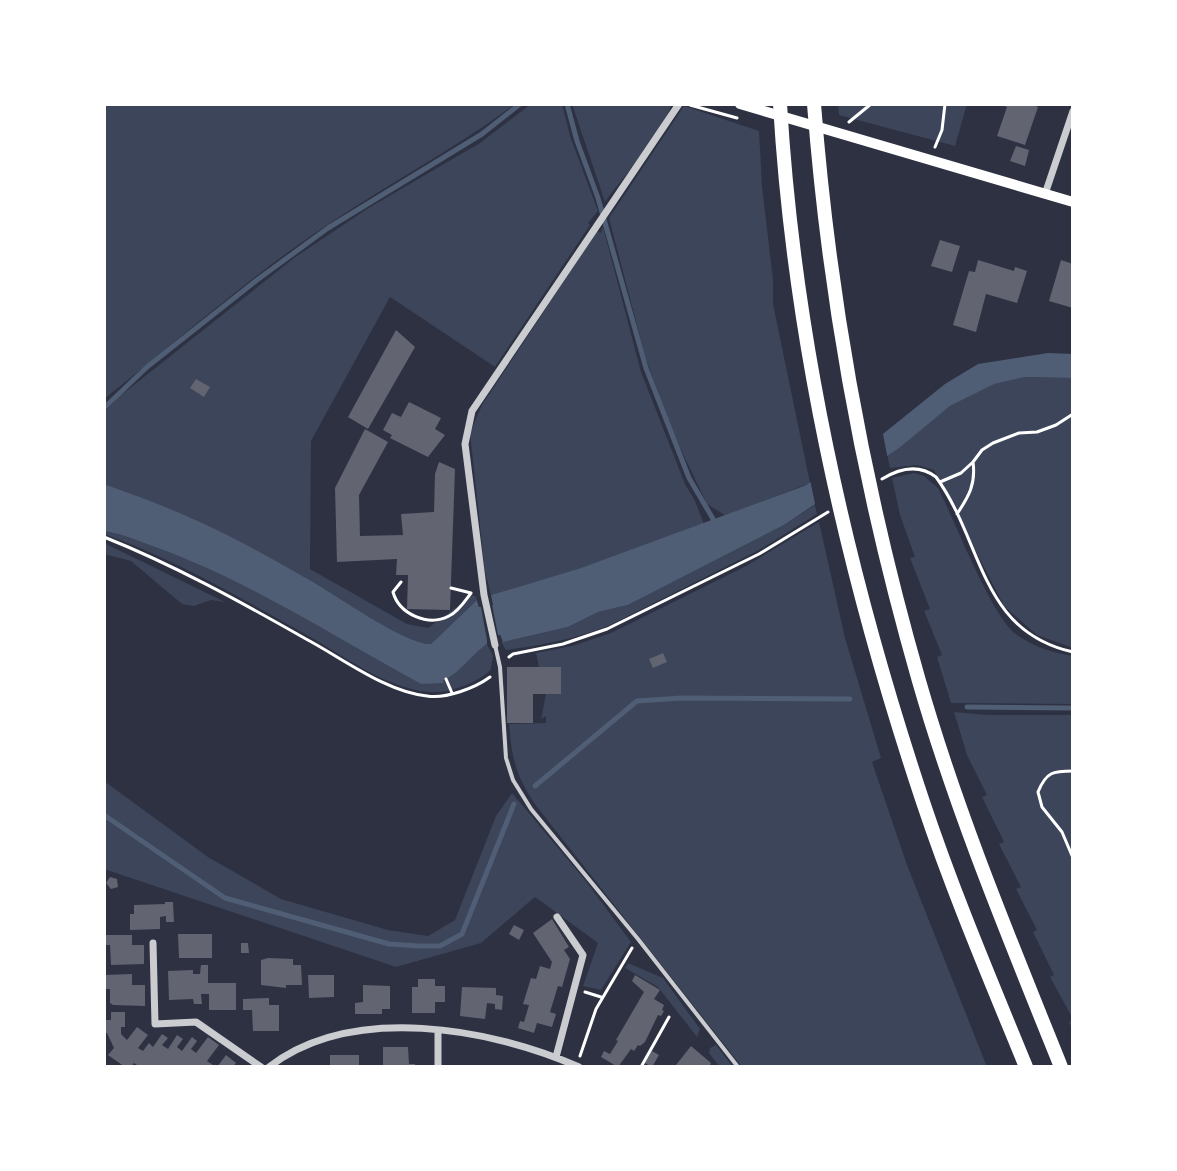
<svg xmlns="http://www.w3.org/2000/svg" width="1177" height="1171" viewBox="0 0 1177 1171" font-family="'Roboto Serif',serif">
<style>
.green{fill:#3c4559}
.water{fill:#4f5d75}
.pier{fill:#2d3142}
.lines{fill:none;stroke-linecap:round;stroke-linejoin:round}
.stream{stroke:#4f5d75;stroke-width:5}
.building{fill:#626471}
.path{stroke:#fff;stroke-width:3}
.service{stroke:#caccd0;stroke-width:4}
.minor{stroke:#caccd0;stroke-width:7}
.secondary{stroke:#fff;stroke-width:10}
.motorway{stroke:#fff;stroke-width:14}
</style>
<rect width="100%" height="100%" fill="#2d3142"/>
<!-- green -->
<path class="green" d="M104,104H515C456,148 391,182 330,223C250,276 179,339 104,399Z
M531,104H562L570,136L598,211L588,223L590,225L495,367L390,297L311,441L310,569L407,624L428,628L473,595L476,597L477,600L431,644C403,644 333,593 306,578C276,561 245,543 213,528C178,511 141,497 104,484V412L120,396L294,258L367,209L480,143Z
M572,104L671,105C666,132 618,182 605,202Z
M838,104H967L955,146L839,115Z
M684,106L759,131L762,186L773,280V304L810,483L726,516L707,504L673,433L645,356L609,218Z
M603,227L641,372L685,484L695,501L704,524L582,568L491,595L485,572L470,433L482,405L597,231L601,233Z
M1025,377L1073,378V648L1037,635L1004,606L934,470L917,465L890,468L887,455L950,406L994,383Z
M914,473L924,476L938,488C954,519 992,617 1016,634C1031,646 1054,653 1073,656V704L951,703L937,657L942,655L924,611L930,609L910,558L915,557L900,515L892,478Z
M815,505L817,514L759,550L610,625C576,639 543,645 506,650L501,642L568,627L598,612L628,605L784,525Z
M819,522L845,638L881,758L872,762L907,865L987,1067H742L537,807C516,777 512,760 509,724L546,723V716L541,719L546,694H561V667H539L536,653L572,646L611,633L746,566Z
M104,531C124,534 143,543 163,550C254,584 336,638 421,684C461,678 456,664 487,644L493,656L491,669C479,683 447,694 429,692C385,688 344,656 307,635C242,599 175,559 104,534Z
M104,543L225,602L211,600L194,606L182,604L131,561L104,554Z
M954,712L988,715H1073V1030L1069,1022L1073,1019L1050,977L1054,975L1033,932L1037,930L1016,889L1021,887L999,844L1004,842L982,797L987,795L967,755Z
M104,781L208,857L281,899L388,930L428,936L455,920L496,816L512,793L585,880L631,942L601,990L583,986L598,943L535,897L481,943L396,967L104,869Z
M628,963L663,978L700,1029L697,1037L658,987L625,968Z
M716,1045L733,1067H720L709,1053L710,1048Z"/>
<!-- water -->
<path class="water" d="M1048,353L1073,354V378L1025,377L994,384L950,406L899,448L784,525L628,605L598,612L568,627L503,642L500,635L487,641V644C472,654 458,675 443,680L444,683L421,684C336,638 254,584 163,550C143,543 124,534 104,531V484C141,497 178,511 213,528C245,543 276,561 306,578C334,593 403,644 431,644L477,600L479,607L493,605L491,595L581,568L804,486L853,458L945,384L978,364Z"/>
<!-- pier -->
<path class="pier" d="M882,429L888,460L816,509L810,479L851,455Z
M490,594L498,635H500L502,641L488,646L481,607H479L476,597L481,598L482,603L488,602L487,595Z"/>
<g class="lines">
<!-- stream -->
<path class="stream" d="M567,104L577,141L598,198L646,368L689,478L716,524
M104,408L147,367L257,280L328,228L482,134L520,104
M967,707L1073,708
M535,786L637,701L682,698L850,699
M104,815L225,898L389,944L419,946H440L462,934L514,804"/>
</g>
<!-- building -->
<path class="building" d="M1000,104H1029L1038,107L1025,145L997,136L1007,107Z
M1016,146L1029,150L1025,166L1010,161Z
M940,240L960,246L952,272L931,266Z
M978,260L1014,271L1015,267L1027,271L1017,303L986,294L976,332L953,325L969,271L975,272Z
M1061,260L1073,264V308L1049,301Z
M396,330L415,347L368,429L348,417Z
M196,379L210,387L204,397L190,388Z
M409,402L441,418L435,429L445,435L428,457L390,438L392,435L383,430L392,413L401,417Z
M365,429L388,442L359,495L360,536L403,535L401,514L434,512L435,474L439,462L455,469L450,610L407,609L408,575H396L397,559L337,562L335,488Z
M663,653L667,662L653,668L649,659Z
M507,667H561V694H533V723H507Z
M110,877L117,879L118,887L111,889L106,883Z
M165,902H173L174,922H166V916L160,917V929L130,930V914H134V905L165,904Z
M552,919L569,947L564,950L570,959L562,987L558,986L550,1012L556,1014L552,1027L537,1023L534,1033L518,1028L520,1021L524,1022L529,1005L523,1004L531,978L536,979L540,966L550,969L552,962L533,933Z
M514,925L524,930L519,940L509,934Z
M178,934H212V958H179Z
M104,935H132V945H144V964L111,965L110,945H104Z
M241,943H248L249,953H241Z
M268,958L293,959V965H301L302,985H286V988L261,985V960Z
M201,965H208V983H236V1010H209V994H201L202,1004H194L193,999L169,1000L168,971L193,970V974H200Z
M132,974V985H145V1006L113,1005L110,1003V989H105V975Z
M308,975H334V997L309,998Z
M635,975L660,990L654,999L664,1005L662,1010L664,1011L661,1016L658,1015L645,1042L640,1046L638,1045L634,1051L631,1049L618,1067L601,1057L604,1051L610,1054L618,1041L616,1040L644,992L632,981Z
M418,979H435V986H445V1002H435V1013H412V987H418Z
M363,985L390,986V1009H382V1014H355V1003L363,1002Z
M462,987L496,988V995L503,996L502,1010L495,1009V1004L487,1003L485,1019L460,1016Z
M269,998V1005H279V1031H253L252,1010H243V999Z
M111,1012H125V1027H121V1034L127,1040L137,1027L148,1035L138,1048L143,1051L149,1043L153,1047L162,1034L168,1038L162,1045L168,1049L177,1035L183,1039L177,1047L182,1051L192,1037L197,1041L191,1049L196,1053L208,1037L219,1045L207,1061L216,1067H152L149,1065L140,1067L134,1063L131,1067H125L108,1055L114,1048L107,1033H104V1020H111Z
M691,1046L711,1063L709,1067L676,1065Z
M383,1047H408L409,1064H415V1067H383Z
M652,1051L659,1055L652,1067L645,1063Z
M226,1055L236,1063L233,1067H217Z
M330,1055H359V1067H330Z"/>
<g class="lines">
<!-- path -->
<path class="path" d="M690,105L737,118
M849,122L871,104
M935,147L942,130L945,104
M882,479C900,468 919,464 936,477C984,543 979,631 1073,652
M940,482L961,473L973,462
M957,514C969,496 976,484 973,462L982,450L993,443L1019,433L1037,432L1056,425L1073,414
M104,537C174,565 241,602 306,639C342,658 386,692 427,696C446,699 475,688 490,677
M401,582L393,592C399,614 428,627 449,616C458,612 465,601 471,593
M451,588L471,593
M509,657L513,654L563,644L607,629L759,554L828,512
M446,679L452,693
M1073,771C1053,771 1046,772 1038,792L1042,807L1062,832L1073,858
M585,992L601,997
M580,1056L596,1009L632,948
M641,1067L669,1017"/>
<!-- service -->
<path class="service" d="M495,645L500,667L506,758L513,780L531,809L638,939L738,1067"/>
<!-- minor -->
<path class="minor" d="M1045,194L1073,111
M495,645L484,595L465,444L472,411L679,104
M153,943L155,1024L196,1022L261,1067
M556,1057L583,955L557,917
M269,1067C352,1003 491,1028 579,1067
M438,1067V1030"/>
<!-- secondary -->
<path class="secondary" d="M740,104L1073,202"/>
<!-- motorway -->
<path class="motorway" d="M780,104C794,341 848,577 923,802C953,892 990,979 1026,1067
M814,104C829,299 865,493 919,681C957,813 1010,940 1061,1067"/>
</g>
<!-- border -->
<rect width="1177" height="1171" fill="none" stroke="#ffffff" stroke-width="212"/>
</svg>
